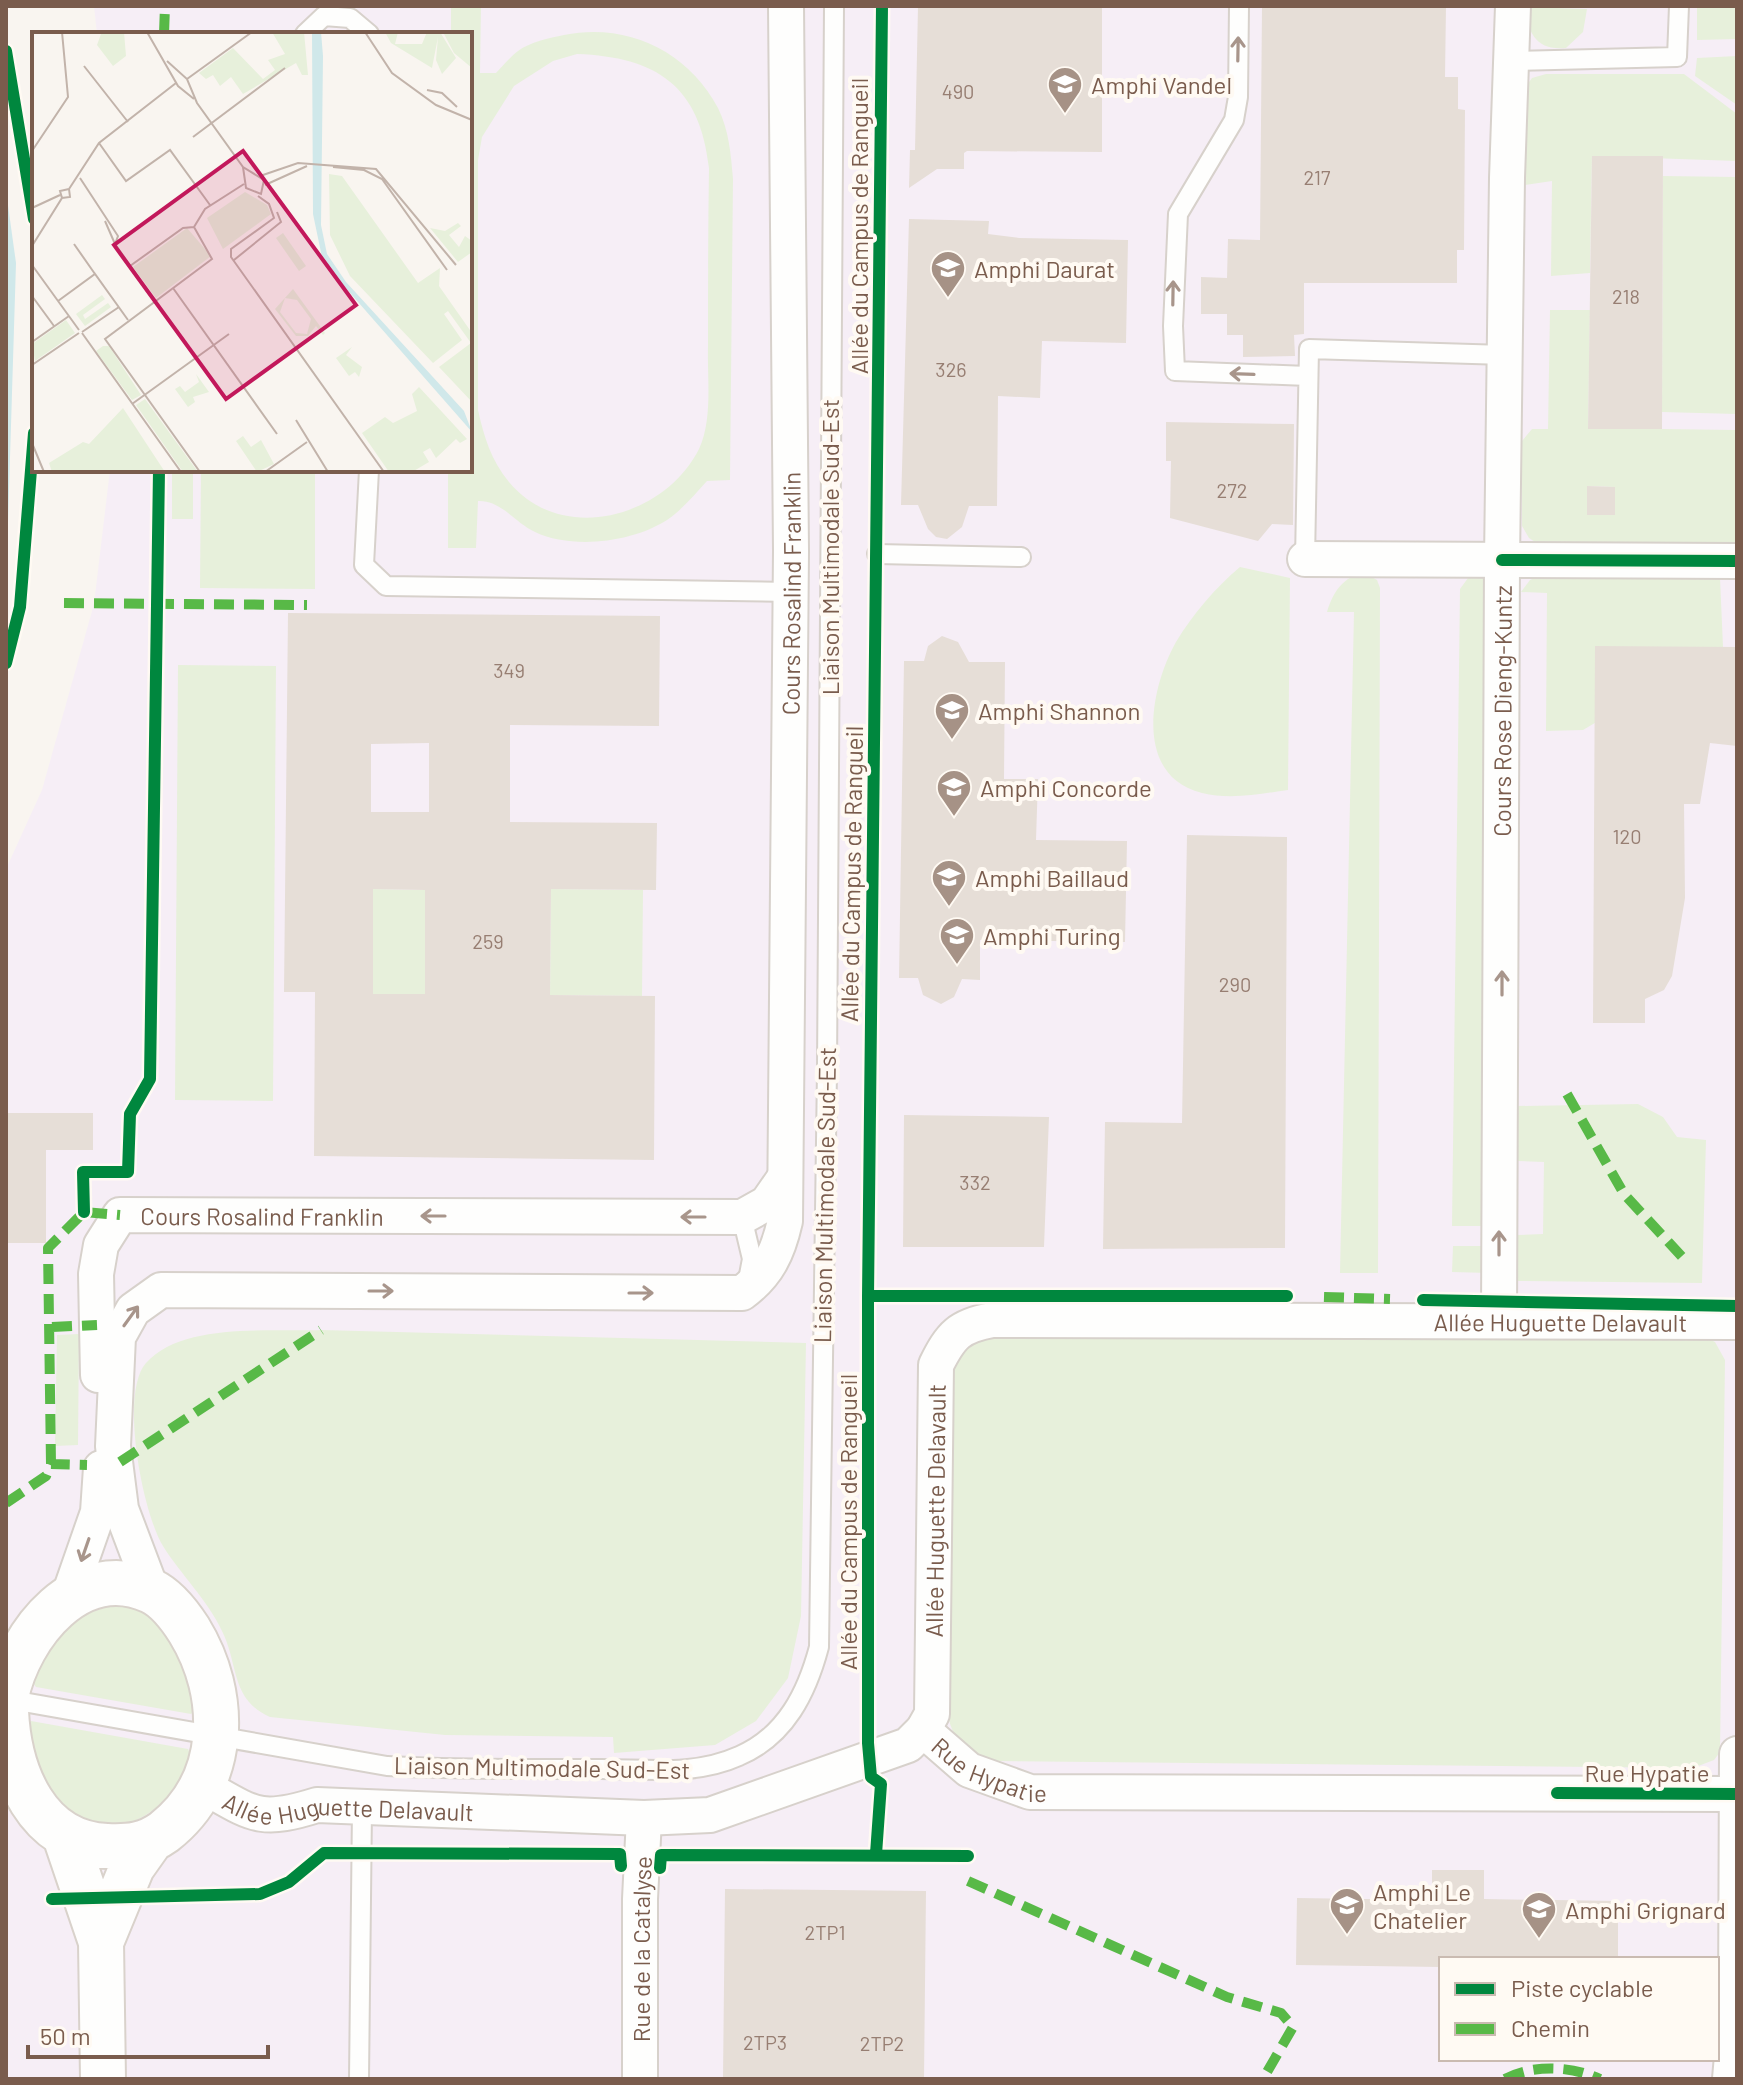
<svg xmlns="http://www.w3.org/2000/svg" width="1743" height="2085" viewBox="0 0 1743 2085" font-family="Barlow,sans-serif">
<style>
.education{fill:#f6eef6;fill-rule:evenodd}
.green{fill:#e7f0db;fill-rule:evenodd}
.water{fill:#d0e8ea}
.building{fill:#e6ded7;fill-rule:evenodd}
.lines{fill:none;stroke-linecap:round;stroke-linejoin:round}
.lane-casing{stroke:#d7d1cb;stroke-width:22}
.street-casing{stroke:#d7d1cb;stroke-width:38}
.secondary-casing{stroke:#d9d2cb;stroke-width:48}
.lane{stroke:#fefefd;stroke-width:18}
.street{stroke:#fefefd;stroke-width:34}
.secondary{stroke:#fefefd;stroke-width:44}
.quiet{stroke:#58b947;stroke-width:10;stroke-dasharray:20 10;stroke-linecap:butt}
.cycleway-casing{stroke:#fffaf3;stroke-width:17}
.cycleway{stroke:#00873e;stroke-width:12}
.oneway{stroke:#a8958b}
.labels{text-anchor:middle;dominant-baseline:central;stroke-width:8;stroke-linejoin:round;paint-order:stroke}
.number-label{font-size:20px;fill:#977e72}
.poi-label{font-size:24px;fill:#7a5c4d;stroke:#fffaf3;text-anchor:start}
.street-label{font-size:24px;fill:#7a5c4d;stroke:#fffaf3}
.inset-road{fill:none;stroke:#c2b3aa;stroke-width:2}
.view{fill:#c2185b;fill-opacity:0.15;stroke:#c2185b;stroke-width:4}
.inset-edge{fill:none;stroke:#7a5c4d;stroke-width:4}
</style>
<rect width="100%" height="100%" fill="#f9f5f0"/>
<!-- education -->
<path class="education" d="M94,6H1737V2079H6V869L42,790L94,604L110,470H470V34H97ZM1441,1959H1717V2059H1441Z"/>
<!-- green -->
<path class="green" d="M451,6H481L480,73H496C503,66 510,57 518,51C530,42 549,38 564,35C627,22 688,51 718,108C729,130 731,155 733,179L730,480L707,481C694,495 683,509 667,520C633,542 573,550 535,532C514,522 501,500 478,501L476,548H448V470H470V34H451ZM577,54C657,57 700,86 709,168C708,228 708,287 708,346C707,378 713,419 699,449C665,517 562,546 509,482C491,460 484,437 478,410V160L482,137L514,86L553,61Z
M1697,6H1736V39L1697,40Z
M1525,7L1587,9L1583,32L1566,48C1536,51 1528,33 1525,7Z
M1737,56V105L1695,76L1697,58Z
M1684,74L1737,114V161L1592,156L1590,273L1551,276L1552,181L1525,185L1527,85L1532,78L1546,74Z
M1663,176L1737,177V414L1662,412Z
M1550,310H1590L1588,428L1737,430V548L1541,546L1529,538L1522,526V441L1532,429H1548ZM1588,486L1615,487V515L1587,514Z
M172,470H193V519H172Z
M201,470H315V589L200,588Z
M1240,567L1290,578L1288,790C1260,794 1230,800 1202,793C1133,776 1150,688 1176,642C1193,614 1215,588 1240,567Z
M1365,573L1377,580L1380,588L1378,1273H1340L1354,612H1327C1333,592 1343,576 1365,573Z
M1471,574H1485L1490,1226H1452L1460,589Z
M1541,575L1720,578L1723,647L1583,730L1546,731L1547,593L1521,592L1530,580Z
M178,665L276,666L273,1101L175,1100Z
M373,889L425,890V994H373Z
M551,889L643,890L642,996L550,995Z
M1638,1104L1663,1117L1677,1137L1706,1140L1702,1283L1518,1281L1517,1235L1543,1234L1544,1162L1518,1161L1517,1106Z
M1453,1246H1489L1490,1273L1452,1272Z
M321,1330L806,1343L801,1616L788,1678L756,1721L715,1745L614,1753L613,1737L445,1735L270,1717C230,1699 239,1665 222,1631C207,1599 181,1575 163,1546C143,1514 119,1393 146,1363C182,1322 270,1332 321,1330Z
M998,1331L1705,1337L1715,1342L1725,1360L1720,1752L1714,1760L1693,1768L996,1761C972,1758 955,1744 949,1720L951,1373C962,1349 975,1341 998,1331Z
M79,1334L78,1445L55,1446L57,1335Z
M127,1605C178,1625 182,1663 194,1711L191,1714L36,1687L33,1683C54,1638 74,1607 127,1605Z
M31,1721L188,1749L190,1753C172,1818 103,1856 54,1793C38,1773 33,1749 28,1725Z"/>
<!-- water -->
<path class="water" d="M6,191L16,263L6,588Z"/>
<!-- building -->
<path class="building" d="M918,6H1102V152L967,151L964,153V169H937L909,188L910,150H915Z
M1262,6H1446L1445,77H1458V109L1465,110L1464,250H1457V283H1304V334L1294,335L1295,356L1243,357V335H1227V314H1201V277L1227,278L1228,239L1260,240Z
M1592,156H1663L1662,429H1588Z
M909,219L989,221L988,234L1019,238L1128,240L1126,343L1042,341L1040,398L998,396L997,506H969L962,527L947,539L936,537L928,529L918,505H901Z
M1166,422L1294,424L1293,525L1272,524L1258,541L1170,518L1171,461H1166Z
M1587,486L1615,487V515H1587Z
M288,613L660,616L659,726L510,725V822L657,823L656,890L551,889L550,995L655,996L654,1160L314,1156L315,992H284ZM429,743V812H371V744ZM373,889L425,890V994H373Z
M942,636L958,642L969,662H1005L1004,779H1038L1036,840L1127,841L1125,942L980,940V980L962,979L954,997L941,1004L923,995L918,978H899L904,661H924L928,646Z
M1595,646L1737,647V746L1710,743L1700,804H1684L1685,898L1672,976L1664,990L1645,999V1023H1593Z
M1187,835L1287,837L1285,1248L1103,1249L1105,1122L1182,1123Z
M6,1113H93V1150H46V1243H6Z
M904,1115L1049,1117L1044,1247H903Z
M1432,1870H1484V1899L1618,1901V1959H1441V1967L1296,1965L1297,1898L1432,1900Z
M725,1889L926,1891L924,2079H723Z"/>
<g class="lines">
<!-- lane casing -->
<g class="lane-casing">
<path id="lane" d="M1239,6L1238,97L1234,120L1178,214L1173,326L1175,371L1308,376
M305,34L324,16L350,18L369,34
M1513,61L1677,57L1679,6
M369,470L364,565L386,586L790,592
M877,554L1021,557
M1305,559L1309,349L1505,355
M742,1217L752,1259L748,1280
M6,1699L387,1766C458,1770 529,1769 601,1769C648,1769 695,1776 739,1756C786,1736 807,1692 819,1647L827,1070L834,6
M359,2079L362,1809"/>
</g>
<!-- street casing -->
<g class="street-casing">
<g id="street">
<path d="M1305,559L1737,561"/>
<path id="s1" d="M1499,1321L1502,560L1507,178L1513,6"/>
<path id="s2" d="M98,1375L96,1274L101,1245L120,1215L742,1217L767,1203L783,1180"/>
<path id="s3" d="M152,1591L121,1509L113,1446L118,1337L133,1310L161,1290L742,1293C768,1274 778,1252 785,1221L791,551L786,6"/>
<path d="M68,1598L98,1512L101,1468"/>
<path id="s4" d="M923,1730L969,1770L1030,1792L1736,1794"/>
<path id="s5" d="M203,1786C254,1815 260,1823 317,1805L644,1818L710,1815L908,1745L923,1730L932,1714L936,1365C951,1335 959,1326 992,1320L1737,1322"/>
<path id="s6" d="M640,2079V1899L644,1818"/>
<path d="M1730,2079L1736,2010L1737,1754"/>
</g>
</g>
<!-- secondary casing -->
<g class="secondary-casing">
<path id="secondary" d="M6,1697C19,1634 79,1558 151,1591C166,1598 180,1616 189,1630C229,1695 228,1782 164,1832C146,1845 130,1847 107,1846C37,1844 9,1773 6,1711
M65,1836L101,1942L103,2079
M101,1942L132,1867L149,1843"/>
</g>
<!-- lane -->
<use href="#lane" class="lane"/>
<!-- street -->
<use href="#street" class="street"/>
<!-- secondary -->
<use href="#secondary" class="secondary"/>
<!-- quiet -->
<path class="quiet" d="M164,34L165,6
M64,603L307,605
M1567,1094L1624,1194L1686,1261
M1324,1297L1390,1299
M52,1327L97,1325
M120,1462L321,1330
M51,1464L48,1248L84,1212L120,1215
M6,1503L46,1476L51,1464L87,1465
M968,1881L1227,1997L1281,2013L1293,2027L1263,2079
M1505,2079C1533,2064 1572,2066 1600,2079"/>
<!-- cycleway casing -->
<g class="cycleway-casing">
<path id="cycleway" d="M6,51L34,219
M1502,560L1737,561
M6,663L20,607L34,433
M84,1212L83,1172H128L130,1114L150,1079L159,470
M868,1296H1287
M1423,1300L1737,1306
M1557,1793L1736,1794
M876,1854L881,1784L871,1777L868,1743V1296L882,6
M660,1868L661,1855L968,1856
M52,1899L260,1894L289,1882L324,1853L620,1854L621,1866"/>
</g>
<!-- cycleway -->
<use href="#cycleway" class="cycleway"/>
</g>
<!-- one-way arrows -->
<defs><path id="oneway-shaft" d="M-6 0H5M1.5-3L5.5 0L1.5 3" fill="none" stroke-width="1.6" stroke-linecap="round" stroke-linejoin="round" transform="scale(2)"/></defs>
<g class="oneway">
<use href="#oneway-shaft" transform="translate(1238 49) rotate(-89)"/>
<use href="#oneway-shaft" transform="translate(1173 293) rotate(-89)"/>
<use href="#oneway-shaft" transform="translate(1242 374) rotate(-178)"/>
<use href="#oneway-shaft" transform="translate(1502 983) rotate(-90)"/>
<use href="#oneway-shaft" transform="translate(433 1216) rotate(-180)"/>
<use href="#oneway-shaft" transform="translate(693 1217) rotate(-180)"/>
<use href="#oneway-shaft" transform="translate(1499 1243) rotate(-90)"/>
<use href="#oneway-shaft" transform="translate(381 1291)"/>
<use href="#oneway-shaft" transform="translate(641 1293)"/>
<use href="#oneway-shaft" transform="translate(131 1316) rotate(-54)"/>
<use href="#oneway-shaft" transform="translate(85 1550) rotate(109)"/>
</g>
<!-- icons -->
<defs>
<g id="university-pin" transform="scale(1.8)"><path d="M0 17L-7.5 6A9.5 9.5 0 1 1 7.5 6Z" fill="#a69286" stroke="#fffaf3"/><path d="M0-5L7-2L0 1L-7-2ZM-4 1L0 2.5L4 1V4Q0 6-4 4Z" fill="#fff"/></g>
</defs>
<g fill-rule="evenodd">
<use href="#university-pin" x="1065" y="84"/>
<use href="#university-pin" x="948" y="268"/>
<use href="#university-pin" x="952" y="710"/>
<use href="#university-pin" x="954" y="787"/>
<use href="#university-pin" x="949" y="877"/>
<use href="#university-pin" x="957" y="935"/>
<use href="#university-pin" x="1347" y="1905"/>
<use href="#university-pin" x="1539" y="1909"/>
</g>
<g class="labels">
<!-- number labels -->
<g class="number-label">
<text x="958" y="91">490</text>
<text x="1317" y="177">217</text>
<text x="1626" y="296">218</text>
<text x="951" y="369">326</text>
<text x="1232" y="490">272</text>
<text x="509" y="670">349</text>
<text x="1627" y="836">120</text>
<text x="488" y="941">259</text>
<text x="1235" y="984">290</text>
<text x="975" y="1182">332</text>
<text x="825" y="1932">2TP1</text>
<text x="765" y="2042">2TP3</text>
<text x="882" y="2043">2TP2</text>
</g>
<!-- poi labels -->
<g class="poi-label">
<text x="1091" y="84">Amphi Vandel</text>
<text x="974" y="268">Amphi Daurat</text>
<text x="978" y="710">Amphi Shannon</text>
<text x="980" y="787">Amphi Concorde</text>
<text x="975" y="877">Amphi Baillaud</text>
<text x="983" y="935">Amphi Turing</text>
<text x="1373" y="1891">Amphi Le<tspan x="1373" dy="28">Chatelier</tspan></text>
<text x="1565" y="1909">Amphi Grignard</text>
</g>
<!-- street labels -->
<g class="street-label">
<text transform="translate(858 226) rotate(-90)">Allée du Campus de Rangueil</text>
<text transform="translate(829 547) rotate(-90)">Liaison Multimodale Sud-Est</text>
<text stroke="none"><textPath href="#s3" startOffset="1620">Cours Rosalind Franklin</textPath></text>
<text stroke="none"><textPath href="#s1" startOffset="610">Cours Rose Dieng-Kuntz</textPath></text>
<text transform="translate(851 874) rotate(-89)">Allée du Campus de Rangueil</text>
<text transform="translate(824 1195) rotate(-89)">Liaison Multimodale Sud-Est</text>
<text stroke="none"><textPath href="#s2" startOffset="308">Cours Rosalind Franklin</textPath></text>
<text stroke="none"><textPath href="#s5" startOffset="1758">Allée Huguette Delavault</textPath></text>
<text stroke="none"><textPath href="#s5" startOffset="968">Allée Huguette Delavault</textPath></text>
<text transform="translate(847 1522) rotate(-90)">Allée du Campus de Rangueil</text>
<text stroke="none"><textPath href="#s4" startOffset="80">Rue Hypatie</textPath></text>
<text transform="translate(542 1767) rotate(1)">Liaison Multimodale Sud-Est</text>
<text x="1647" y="1772">Rue Hypatie</text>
<text stroke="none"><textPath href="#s5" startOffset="152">Allée Huguette Delavault</textPath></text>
<text stroke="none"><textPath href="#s6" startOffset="130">Rue de la Catalyse</textPath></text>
</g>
</g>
<!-- overview -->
<g transform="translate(32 32)">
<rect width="440" height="440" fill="#f9f5f0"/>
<path d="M92,0L94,24L81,34L65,13L69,2ZM240,0H272L276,43H270L264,31L211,62L199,45L188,54L181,43L174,47L167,41L201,16L231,47L243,38L236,28L253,22ZM353,0H366L363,12H390L395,0H408L424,26L410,42L404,28L406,5L400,36L359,11ZM411,0H440V36L422,21ZM297,142L310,144L386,251L408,236L407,254L440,301V370L407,335L439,311L416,279L412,282L430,308L401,331L318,244L298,203ZM213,160L235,173L239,182L191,217L175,186ZM426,191L429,194L417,203L427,215L433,204L440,209V220L426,230L398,196L413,199ZM155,196L179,224L124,266L101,235ZM251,201L274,234L267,239L244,206ZM261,257L293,301L291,303L284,294L276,304H264L243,277ZM253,266L265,268L279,287L275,302L264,301L248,280ZM70,263L73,267L51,283L53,287L76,271L79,275L53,294L44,282ZM34,288L43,301L3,329L0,312ZM71,314H77L109,363L100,368L64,319ZM320,315L314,323L330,335L327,345L323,340L317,344L304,326ZM164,342L177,360L161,365L163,370L156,375L143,357L148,354L153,360L167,350ZM387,355L435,407L428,411L424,407L404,426L398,416L391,420L397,430L380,440H357L330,401L353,385L361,391L385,379L380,362ZM113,367L166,440H151L104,373ZM91,376L133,440H20L17,431L51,410L57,412ZM211,404L219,415L229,408L242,432L225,440L204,409Z" fill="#e7f0db" fill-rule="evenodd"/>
<path d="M280,0H289L291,24L289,193L295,222L314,250L432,379L440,400L291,230L281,182Z" fill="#d0e8ea"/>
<path class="inset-road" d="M115,0L146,54L162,67M333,0L360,41L404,73L440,88M135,29L155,47L165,71L211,135L232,148L229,162L214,156L211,135M52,34L96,90M155,47L220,0M395,58L410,61L425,75M161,105L253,36M67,111L94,149L138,118L178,173M0,119L36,65L30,0M301,135L332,138L350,147L415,238M228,144L266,131L344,137L424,233M48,146L86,204L83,212L73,189M233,153L275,134M37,157L67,111L144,51M226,164L237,172L242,186L199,217V225L352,440M0,176L28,163M162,195L180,227L73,307L168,440M162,195L173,177L212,152M42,212L63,242M83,212L123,269M0,214L30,166L38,165L37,157L28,159L30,166M202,228L249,190L245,180M0,233L47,298M98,234L151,196L162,195M141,256L245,402M0,264L22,294M26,269L63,242L96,288M50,300L87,275M50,301L149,440M0,310L37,284M0,333L47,301M100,372L197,302M264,388L296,440M0,411L12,440M233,440L275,410"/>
<path class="view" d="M211,119L324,273L194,367L82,213Z"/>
<rect width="440" height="440" class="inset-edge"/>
</g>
<!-- border -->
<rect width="1743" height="2085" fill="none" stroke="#7a5c4d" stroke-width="16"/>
<!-- legend -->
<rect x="1439" y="1957" width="280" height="104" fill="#fffaf3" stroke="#cabbb1" stroke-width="2"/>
<rect x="1455" y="1983" width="40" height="12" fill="#00873e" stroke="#cabbb1" stroke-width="2"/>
<text x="1511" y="1997" font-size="24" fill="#7a5c4d">Piste cyclable</text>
<rect x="1455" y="2023" width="40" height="12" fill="#58b947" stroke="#cabbb1" stroke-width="2"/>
<text x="1511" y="2037" font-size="24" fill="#7a5c4d">Chemin</text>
<!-- scale -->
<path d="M28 2045v12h240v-12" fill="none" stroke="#7a5c4d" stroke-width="4"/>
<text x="40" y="2045" font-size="24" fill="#7a5c4d" stroke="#fffaf3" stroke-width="6" paint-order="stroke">50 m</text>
</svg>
